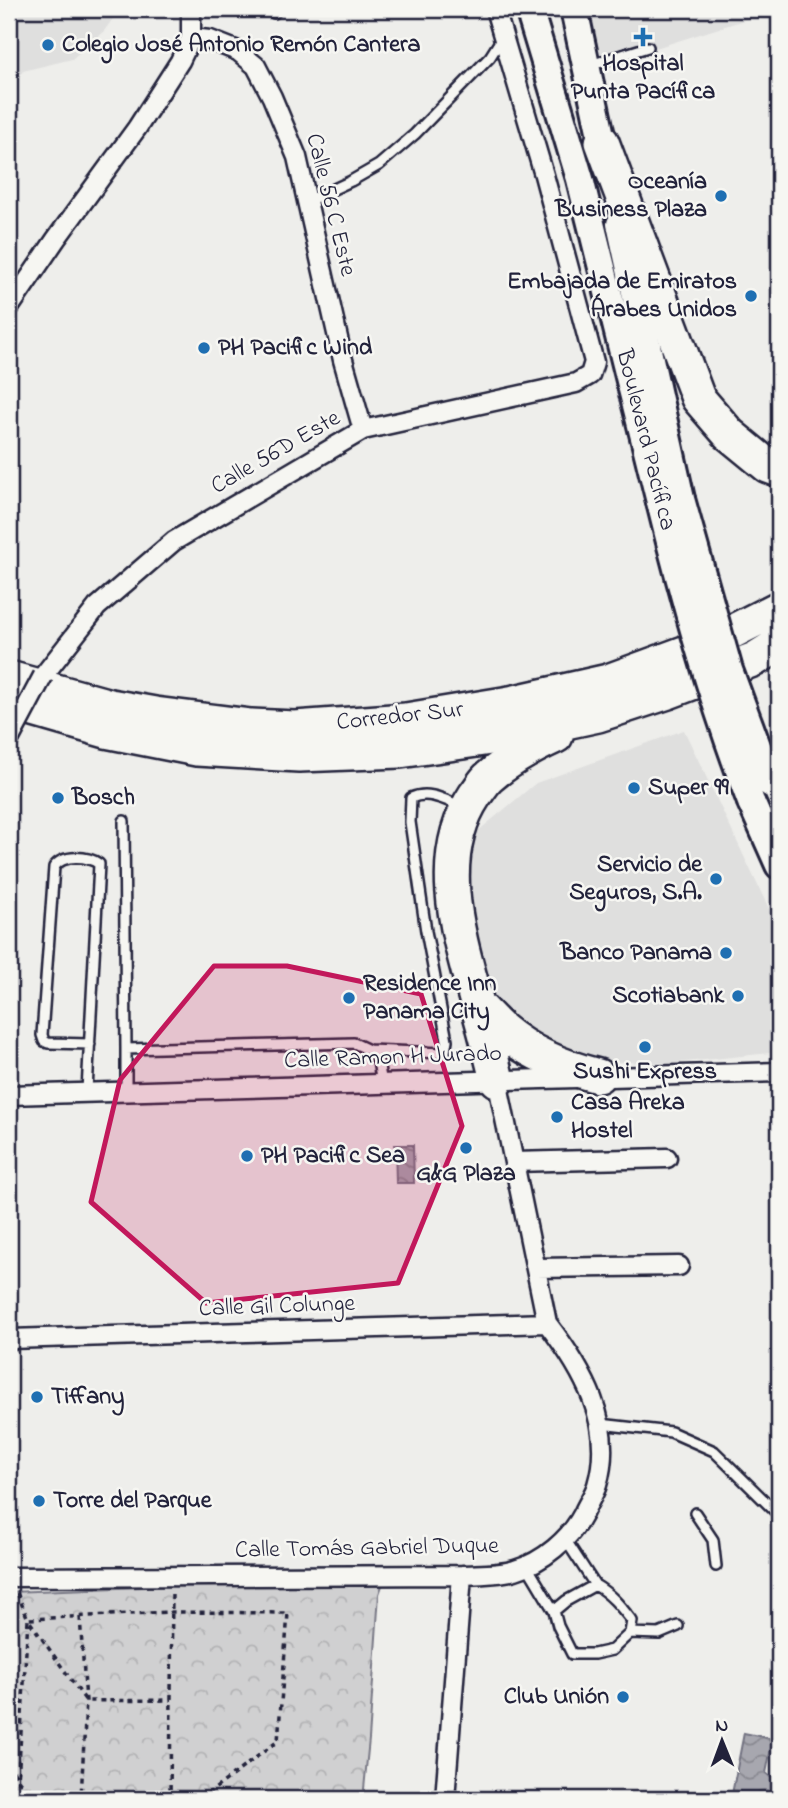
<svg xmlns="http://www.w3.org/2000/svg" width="788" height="1808" viewBox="0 0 788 1808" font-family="'Indie Flower',sans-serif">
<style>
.built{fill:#dfdfde}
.forest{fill:url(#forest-crowns);stroke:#797986;stroke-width:2}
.water{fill:url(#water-waves);stroke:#727281;stroke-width:2}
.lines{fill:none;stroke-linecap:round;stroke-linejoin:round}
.lane-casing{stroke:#22223b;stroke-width:14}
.street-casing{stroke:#22223b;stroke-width:23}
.secondary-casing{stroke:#22223b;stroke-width:32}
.highway-casing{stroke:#22223b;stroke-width:38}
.path{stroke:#22223b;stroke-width:3.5;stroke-dasharray:5 5;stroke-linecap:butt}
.lane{stroke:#f6f6f2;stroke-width:9}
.street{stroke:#f6f6f2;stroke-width:18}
.secondary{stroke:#f6f6f2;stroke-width:26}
.highway{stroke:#f6f6f2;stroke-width:33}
.street-bridge-casing{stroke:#22223b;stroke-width:23;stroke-linecap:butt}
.secondary-bridge-casing{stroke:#22223b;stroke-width:32;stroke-linecap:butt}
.street-bridge{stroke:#f6f6f2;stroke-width:18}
.secondary-bridge{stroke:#f6f6f2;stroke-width:26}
.marked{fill:#c2185b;fill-opacity:0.2;stroke:#c2185b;stroke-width:5;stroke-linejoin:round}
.poi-dot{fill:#1f6fb2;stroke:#f6f6f2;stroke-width:2.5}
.labels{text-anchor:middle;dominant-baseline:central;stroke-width:5;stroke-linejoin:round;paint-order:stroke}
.poi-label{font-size:24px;font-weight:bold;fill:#22223b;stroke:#f6f6f2;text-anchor:start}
.street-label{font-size:24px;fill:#22223b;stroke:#f6f6f2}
</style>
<defs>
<pattern id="forest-crowns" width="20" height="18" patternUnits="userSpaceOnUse" patternTransform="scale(1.75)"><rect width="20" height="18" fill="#d0d0d1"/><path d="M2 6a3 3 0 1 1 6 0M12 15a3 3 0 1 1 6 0" fill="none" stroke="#b2b2b4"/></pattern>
<pattern id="water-waves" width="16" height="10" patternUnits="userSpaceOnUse" patternTransform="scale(1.75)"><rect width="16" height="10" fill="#a7a7af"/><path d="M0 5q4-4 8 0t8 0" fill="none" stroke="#888890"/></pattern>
</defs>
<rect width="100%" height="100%" fill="#eeeeeb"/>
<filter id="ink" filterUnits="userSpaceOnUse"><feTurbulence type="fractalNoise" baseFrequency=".0143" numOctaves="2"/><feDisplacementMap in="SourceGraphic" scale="14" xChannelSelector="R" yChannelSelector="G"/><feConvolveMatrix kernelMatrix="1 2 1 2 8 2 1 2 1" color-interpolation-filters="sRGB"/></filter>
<g filter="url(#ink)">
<!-- built -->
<path class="built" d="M9,9H120L104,31L72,59L23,71L9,94Z
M589,9H779L602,65Z
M684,730L779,930V1052L667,1064L602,1061L532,1042L499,1014L483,979L469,894L472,836L536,783Z"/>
<!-- forest -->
<path class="forest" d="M383,1583L379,1594L369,1739L363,1799H13L9,1792V1592L172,1586Z"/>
<!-- water -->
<path class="water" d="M395,1145H413L414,1183H396Z
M744,1733L773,1739L766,1773L779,1784V1793L774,1799H756L732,1794Z"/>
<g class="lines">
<!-- lane casing -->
<g class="lane-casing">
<path id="lane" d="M274,13L278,9
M590,65L648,47
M308,201L351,181L379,165L415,134L490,57L502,38
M124,821L126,1049
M369,1050L378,1061L382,1084
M126,1090V1049L354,1043L369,1050L443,1053L445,1052L447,1040L426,931L410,822L411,798C429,790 445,800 463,807
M87,1091L99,864C88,856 63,854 54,867L42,1035L44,1041L48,1043L90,1044
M600,1424L671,1432L714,1451L779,1515
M695,1513L713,1540L716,1566
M565,1539L595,1585
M527,1566L554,1611L558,1626L572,1654H594L612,1650L630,1633L632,1621C621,1607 611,1594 595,1585L566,1601L554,1611
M630,1633L659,1634L678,1626"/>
</g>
<!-- street casing -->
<g class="street-casing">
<path id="street" d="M191,38L210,40L238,51L256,66L272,97L297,157L343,360L363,430
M9,308L56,239L137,128L180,61L191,38V9
M43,676L97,607L174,541L363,430L576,383L590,375L594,362L544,175L495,9
M9,1095L779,1072
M514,1162L667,1158
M536,1268L679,1266
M9,1339L547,1323
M9,1577L462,1575C479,1574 499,1575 515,1570C543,1562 570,1539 583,1514C587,1504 594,1495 597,1485C615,1424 583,1370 547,1323L497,1080
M445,1799L462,1575"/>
</g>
<!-- secondary casing -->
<g class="secondary-casing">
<path id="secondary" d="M529,9L580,179L660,502
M574,9L606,159
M620,224L681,499
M751,802L779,865"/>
</g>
<!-- highway casing -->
<g class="highway-casing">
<path id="highway" d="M602,142L698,398L729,434L768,466L779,470
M9,678L110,706L155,714L251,726L295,728L406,720L510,703L608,681L706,645L779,608
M9,703L106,731L197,749L299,755L400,751L491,738L598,715L668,692L755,659L779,644
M478,1006C486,1014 494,1023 502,1030C530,1054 563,1067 598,1076
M497,1080C491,1056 485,1031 478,1007C460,940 432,859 475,795C479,790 483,783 488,778C508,760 532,747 556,736"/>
</g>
<!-- path -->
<path class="path" d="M17,1593L28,1619L172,1612L288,1613L278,1741L201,1799
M80,1617L86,1701L81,1799
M9,1762L17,1778
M34,1799L18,1780L28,1619L86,1701L171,1700
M170,1799L172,1591"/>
<!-- lane -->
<use href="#lane" class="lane"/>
<!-- street -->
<use href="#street" class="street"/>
<!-- secondary -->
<use href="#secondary" class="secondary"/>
<!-- highway -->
<use href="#highway" class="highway"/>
<!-- street-bridge casing -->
<g class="street-bridge-casing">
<path id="street-bridge" d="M9,740L43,676"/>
</g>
<!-- secondary-bridge casing -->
<g class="secondary-bridge-casing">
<path id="secondary-bridge" d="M681,499L729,670L771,784
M660,502C685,604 713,705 751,802"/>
</g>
<!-- street-bridge -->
<use href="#street-bridge" class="street-bridge"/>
<!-- secondary-bridge -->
<use href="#secondary-bridge" class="secondary-bridge"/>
</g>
</g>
<!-- marked area -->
<path class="marked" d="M214,966H287L421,994L462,1126L398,1283L206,1303L91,1202L120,1080Z"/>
<!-- markers -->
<g class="poi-dot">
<path d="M639.5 26.5h7v7h7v7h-7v7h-7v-7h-7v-7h7z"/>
<circle cx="48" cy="45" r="7"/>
<circle cx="721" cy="196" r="7"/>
<circle cx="751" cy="296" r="7"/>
<circle cx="204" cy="348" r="7"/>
<circle cx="634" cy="788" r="7"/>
<circle cx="58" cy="798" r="7"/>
<circle cx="716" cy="879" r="7"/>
<circle cx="726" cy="953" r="7"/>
<circle cx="738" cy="996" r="7"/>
<circle cx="349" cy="998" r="7"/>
<circle cx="645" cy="1047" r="7"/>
<circle cx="557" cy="1117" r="7"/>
<circle cx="466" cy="1148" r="7"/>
<circle cx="247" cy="1156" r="7"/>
<circle cx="37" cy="1397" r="7"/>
<circle cx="39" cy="1501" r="7"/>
<circle cx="623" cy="1697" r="7"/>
</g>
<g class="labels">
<!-- poi labels -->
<g class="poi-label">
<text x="62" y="45">Colegio José Antonio Remón Cantera</text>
<text x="643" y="64" text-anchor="middle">Hospital<tspan x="643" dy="28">Punta Pacífica</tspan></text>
<text x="707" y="182" text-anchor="end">Oceanía<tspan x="707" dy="28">Business Plaza</tspan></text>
<text x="737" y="282" text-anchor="end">Embajada de Emiratos<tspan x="737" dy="28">Árabes Unidos</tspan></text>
<text x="218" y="348">PH Pacific Wind</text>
<text x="648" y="788">Super 99</text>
<text x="72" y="798">Bosch</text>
<text x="702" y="865" text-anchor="end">Servicio de<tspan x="702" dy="28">Seguros, S.A.</tspan></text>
<text x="712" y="953" text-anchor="end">Banco Panama</text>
<text x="363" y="984">Residence Inn<tspan x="363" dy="28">Panama City</tspan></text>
<text x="724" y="996" text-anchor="end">Scotiabank</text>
<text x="645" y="1072" text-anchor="middle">Sushi Express</text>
<text x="571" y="1103">Casa Areka<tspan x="571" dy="28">Hostel</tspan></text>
<text x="261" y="1156">PH Pacific Sea</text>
<text x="466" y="1174" text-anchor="middle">G&amp;G Plaza</text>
<text x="51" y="1397">Tiffany</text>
<text x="53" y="1501">Torre del Parque</text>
<text x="609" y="1697" text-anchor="end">Club Unión</text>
</g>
<!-- street labels -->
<g class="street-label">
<text transform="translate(330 205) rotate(76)">Calle 56 C Este</text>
<text transform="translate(645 440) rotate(76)">Boulevard Pacífica</text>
<text transform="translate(276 453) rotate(-30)">Calle 56D Este</text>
<text transform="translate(400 717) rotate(-6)">Corredor Sur</text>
<text transform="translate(393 1058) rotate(-2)">Calle Ramon H Jurado</text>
<text transform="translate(277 1307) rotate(-2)">Calle Gil Colunge</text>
<text transform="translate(367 1549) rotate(-1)">Calle Tomás Gabriel Duque</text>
</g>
</g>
<!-- margin -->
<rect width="788" height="1808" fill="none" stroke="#f6f6f2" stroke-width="35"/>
<rect x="18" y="18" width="753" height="1773" fill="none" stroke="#22223b" stroke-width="2.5" filter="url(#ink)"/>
<!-- north arrow -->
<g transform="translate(722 1741) rotate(359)" stroke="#f6f6f2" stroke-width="5" paint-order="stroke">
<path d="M0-5L12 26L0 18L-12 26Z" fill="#22223b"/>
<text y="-10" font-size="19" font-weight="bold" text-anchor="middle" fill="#22223b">N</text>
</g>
</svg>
